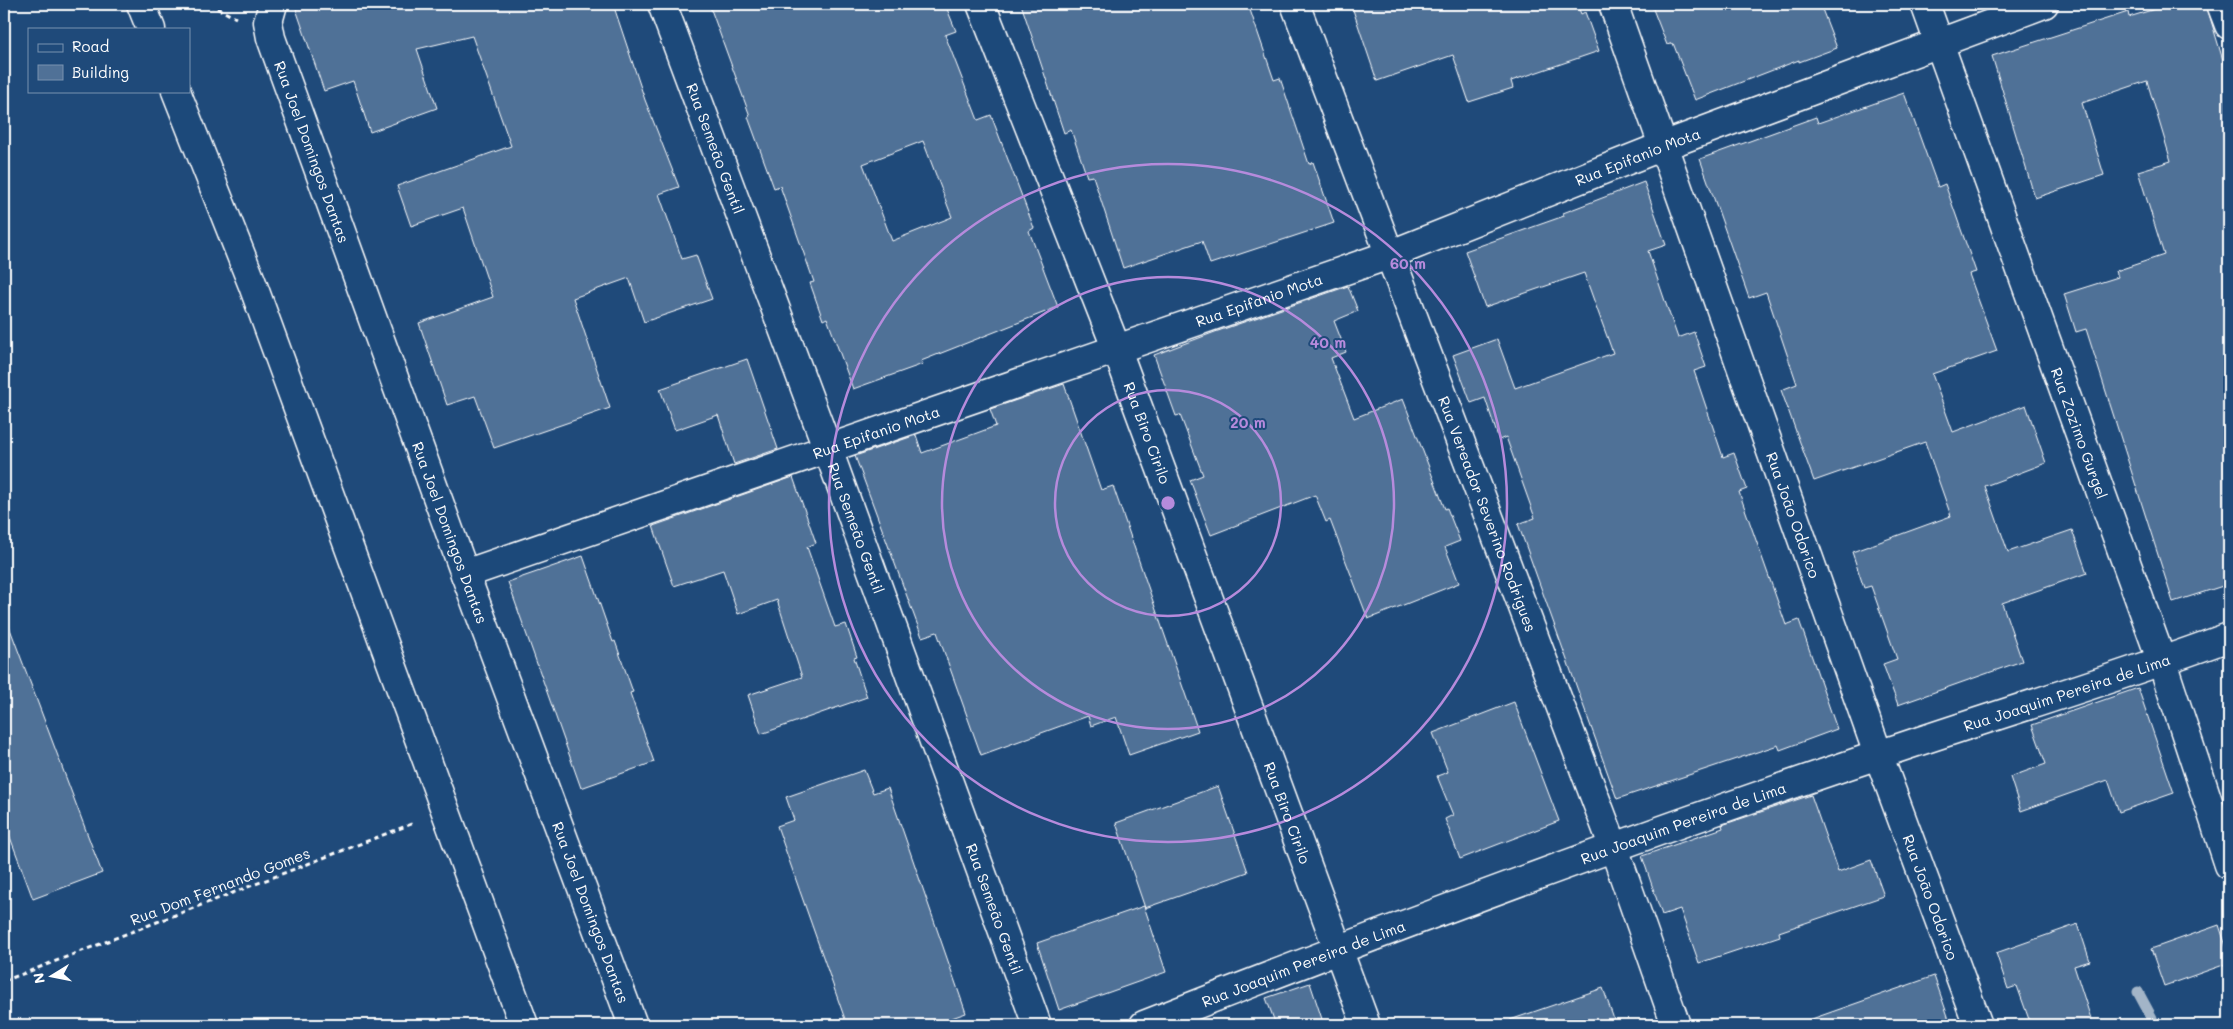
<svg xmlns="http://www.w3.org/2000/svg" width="2233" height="1029" viewBox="0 0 2233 1029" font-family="Mali,sans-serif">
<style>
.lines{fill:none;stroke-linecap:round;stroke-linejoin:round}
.stream{stroke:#a3b5c8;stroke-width:11}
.building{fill:#507197;stroke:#fff;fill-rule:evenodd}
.minor-casing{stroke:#fff;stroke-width:31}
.primary-casing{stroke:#fff;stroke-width:31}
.path{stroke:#fff;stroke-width:3;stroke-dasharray:5 4;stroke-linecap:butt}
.minor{stroke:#1f4a7a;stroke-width:28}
.primary{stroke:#1f4a7a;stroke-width:28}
.ring{fill:none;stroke:#b68bdc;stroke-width:2.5}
.labels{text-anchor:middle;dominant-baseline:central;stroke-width:4;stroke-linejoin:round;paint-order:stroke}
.street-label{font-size:15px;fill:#fff;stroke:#1f4a7a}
.centre{fill:#b68bdc;stroke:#1f4a7a;stroke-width:2.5}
.ring-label{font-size:15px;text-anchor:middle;font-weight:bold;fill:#b68bdc;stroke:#1f4a7a;stroke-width:4;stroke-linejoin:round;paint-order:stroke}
</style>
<rect width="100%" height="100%" fill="#1f4a7a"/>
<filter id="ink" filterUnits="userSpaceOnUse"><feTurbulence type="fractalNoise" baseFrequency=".02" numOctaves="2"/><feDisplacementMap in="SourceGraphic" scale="10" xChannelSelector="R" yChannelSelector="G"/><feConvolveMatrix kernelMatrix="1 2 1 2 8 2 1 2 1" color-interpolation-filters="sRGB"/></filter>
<g filter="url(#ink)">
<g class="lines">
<!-- stream -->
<path class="stream" d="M2138,992L2152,1018L2153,1025"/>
</g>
<!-- building -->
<path class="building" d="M312,4H613L645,100L679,187L659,194L682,259L696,255L712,299L644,322L629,278L573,298L610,408L494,448L475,396L447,405L419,323L493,297L463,208L411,226L397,186L511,146L472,36L417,49L437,108L370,132L353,81L324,91L296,9Z
M709,4H945L956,31L945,35L978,120L991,115L1034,228L1029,231L1058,307L921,361L923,364L853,389L827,318L823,320L810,283L814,282L780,186L774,188L748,117L750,116ZM923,141L952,217L892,241L863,164Z
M1021,4H1248L1274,80L1280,78L1309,164L1313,162L1334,223L1210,264L1202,241L1123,268L1093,176L1087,177L1071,130L1064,133Z
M1351,4H1577L1581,14L1585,12L1599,51L1511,81L1513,88L1469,102L1453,55L1377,81Z
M1651,4H1820L1837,48L1799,62V60L1695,100L1673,43L1667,45Z
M2171,4H2206L2229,80V584L2173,602L2086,329L2076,332L2064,294L2118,277L2116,271L2164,255L2138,171L2171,161L2147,81L2082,103L2104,175L2035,198L1992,56L2128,12L2129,17Z
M1904,93L1938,187L1945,184L1976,272L1969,274L1997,351L1932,374L1953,432L2026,405L2046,463L1985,486L2008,552L2072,530L2087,573L2002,603L2022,661L1898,705L1883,664L1897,659L1871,586L1864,588L1852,552L1951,516L1925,442L1814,481L1781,390L1797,384L1766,292L1749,298L1700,159L1816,117L1818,123Z
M1644,182L1666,245L1648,251L1666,304L1678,338L1694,332L1706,367L1694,371L1723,457L1734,453L1747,489L1739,492L1786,625L1799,620L1837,729L1780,750L1778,745L1617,799L1518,524L1535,518L1506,437L1499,440L1485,398L1471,403L1453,355L1497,339L1515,388L1613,353L1584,273L1485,307L1465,251L1564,216L1563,213Z
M1348,286L1358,311L1334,321L1346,352L1331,358L1354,418L1403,399L1445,509L1447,508L1460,541L1445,547L1459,583L1368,619L1330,520L1326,522L1315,495L1211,535L1190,480L1203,475L1180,415L1176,416L1154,355L1215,332Z
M747,359L778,449L734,464L718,415L675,430L660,389Z
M1064,384L1101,490L1113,486L1198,731L1129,755L1116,717L1091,726L1088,716L981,755L937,632L922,637L855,456L916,435L922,453L996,426L990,409Z
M793,477L816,543L807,547L835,627L846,624L857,657L854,658L867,697L761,734L748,695L802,677L777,600L738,614L723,570L674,586L653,526Z
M583,556L613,642L615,641L633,692L630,693L654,762L581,788L508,582Z
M7,621L102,873L33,899L4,821V622Z
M2138,688L2174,793L2119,812L2108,780L2021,811L2010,777L2046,764L2032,725Z
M1514,702L1559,821L1460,859L1445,819L1453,815L1437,776L1448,772L1433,733Z
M864,770L873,793L888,788L966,1013L932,1025H847L777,826L794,820L786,797Z
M1218,786L1248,872L1145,908L1116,823Z
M1811,795L1838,872L1871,860L1884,896L1779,932L1780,936L1699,963L1680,909L1662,915L1642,856L1723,828L1722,825Z
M1144,906L1166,972L1059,1010L1037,943Z
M2078,924L2090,961L2074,966L2093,1025H2031L2017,986L2008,989L1996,953Z
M2219,925L2229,955V963L2164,986L2151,949Z
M1934,976L1951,1025H1807L1806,1021Z
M1310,983L1324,1025H1276L1266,998Z
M1603,988L1616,1025H1511L1510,1020Z"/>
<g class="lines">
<!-- minor casing -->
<g class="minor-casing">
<g id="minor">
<path id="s1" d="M273,4L268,22L271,38L465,574L633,1025"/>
<path id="s2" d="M662,4L827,447L1037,1025"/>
<path id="s3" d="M981,4L1117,350L1366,1025"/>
<path id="s4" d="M1295,4L1614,848L1676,1025"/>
<path id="s5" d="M1613,4L1878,754L1978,1025"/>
<path id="s6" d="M1925,4L2162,662L2229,865"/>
<path d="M2221,4L2229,25"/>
<path id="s7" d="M465,574L1389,255L1663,146L2044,4"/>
<path id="s8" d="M1144,1025C1386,930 1631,838 1878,755C1995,715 2113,680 2229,637"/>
</g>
</g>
<!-- primary casing -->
<g class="primary-casing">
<path id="primary" d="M141,4L151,29
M176,91L252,283L524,1025"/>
</g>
<!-- path -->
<path class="path" d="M209,4L236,18
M4,981L414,823"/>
<!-- minor -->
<use href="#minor" class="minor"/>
<!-- primary -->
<use href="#primary" class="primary"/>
</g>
</g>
<!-- distance rings -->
<g class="ring">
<circle cx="1168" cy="503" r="113"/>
<circle cx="1168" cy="503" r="226"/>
<circle cx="1168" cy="503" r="339"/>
</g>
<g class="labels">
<!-- street labels -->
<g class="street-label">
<text stroke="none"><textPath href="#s2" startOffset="154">Rua Semeão Gentil</textPath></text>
<text stroke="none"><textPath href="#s1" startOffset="156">Rua Joel Domingos Dantas</textPath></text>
<text stroke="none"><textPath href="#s7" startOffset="1245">Rua Epifanio Mota</textPath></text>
<text stroke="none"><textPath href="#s7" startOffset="840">Rua Epifanio Mota</textPath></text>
<text stroke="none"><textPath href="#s7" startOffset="435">Rua Epifanio Mota</textPath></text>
<text stroke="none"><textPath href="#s3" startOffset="460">Rua Biro Cirilo</textPath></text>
<text stroke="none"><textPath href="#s6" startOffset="456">Rua Zozimo Gurgel</textPath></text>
<text stroke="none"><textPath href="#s4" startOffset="545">Rua Vereador Severino Rodrigues</textPath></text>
<text stroke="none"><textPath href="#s5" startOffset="542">Rua João Odorico</textPath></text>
<text stroke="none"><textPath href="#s2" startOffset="559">Rua Semeão Gentil</textPath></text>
<text stroke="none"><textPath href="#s1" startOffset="561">Rua Joel Domingos Dantas</textPath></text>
<text stroke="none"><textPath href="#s8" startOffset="981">Rua Joaquim Pereira de Lima</textPath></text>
<text stroke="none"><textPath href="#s3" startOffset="865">Rua Biro Cirilo</textPath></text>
<text stroke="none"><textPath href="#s8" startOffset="576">Rua Joaquim Pereira de Lima</textPath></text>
<text transform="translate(220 886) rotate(-21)">Rua Dom Fernando Gomes</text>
<text stroke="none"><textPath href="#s5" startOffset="948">Rua João Odorico</textPath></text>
<text stroke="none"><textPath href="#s2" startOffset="964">Rua Semeão Gentil</textPath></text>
<text stroke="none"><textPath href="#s1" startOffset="966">Rua Joel Domingos Dantas</textPath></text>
<text stroke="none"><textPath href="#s8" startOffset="171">Rua Joaquim Pereira de Lima</textPath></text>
</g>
</g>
<circle cx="1168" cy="503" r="8" class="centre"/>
<g class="ring-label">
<text x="1408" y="269">60 m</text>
<text x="1328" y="348">40 m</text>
<text x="1248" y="428">20 m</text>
</g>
<!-- margin -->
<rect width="2233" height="1029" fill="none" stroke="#1f4a7a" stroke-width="20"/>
<rect x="10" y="10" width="2213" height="1009" fill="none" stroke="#fff" stroke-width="2" filter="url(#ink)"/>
<!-- legend -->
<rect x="28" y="28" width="162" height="65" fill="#1f4a7a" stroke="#7992af"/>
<rect x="38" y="44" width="25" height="8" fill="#1f4a7a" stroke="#7992af"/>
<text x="72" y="52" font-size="15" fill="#ffffff">Road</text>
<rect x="38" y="65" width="25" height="15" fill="#507197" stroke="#7992af"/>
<text x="72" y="78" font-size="15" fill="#ffffff">Building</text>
<!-- north arrow -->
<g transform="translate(52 976) rotate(260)" stroke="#1f4a7a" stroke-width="4" paint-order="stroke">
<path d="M0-4L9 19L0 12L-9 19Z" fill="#ffffff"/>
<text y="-8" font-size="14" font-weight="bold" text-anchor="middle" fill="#ffffff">N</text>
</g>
</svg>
